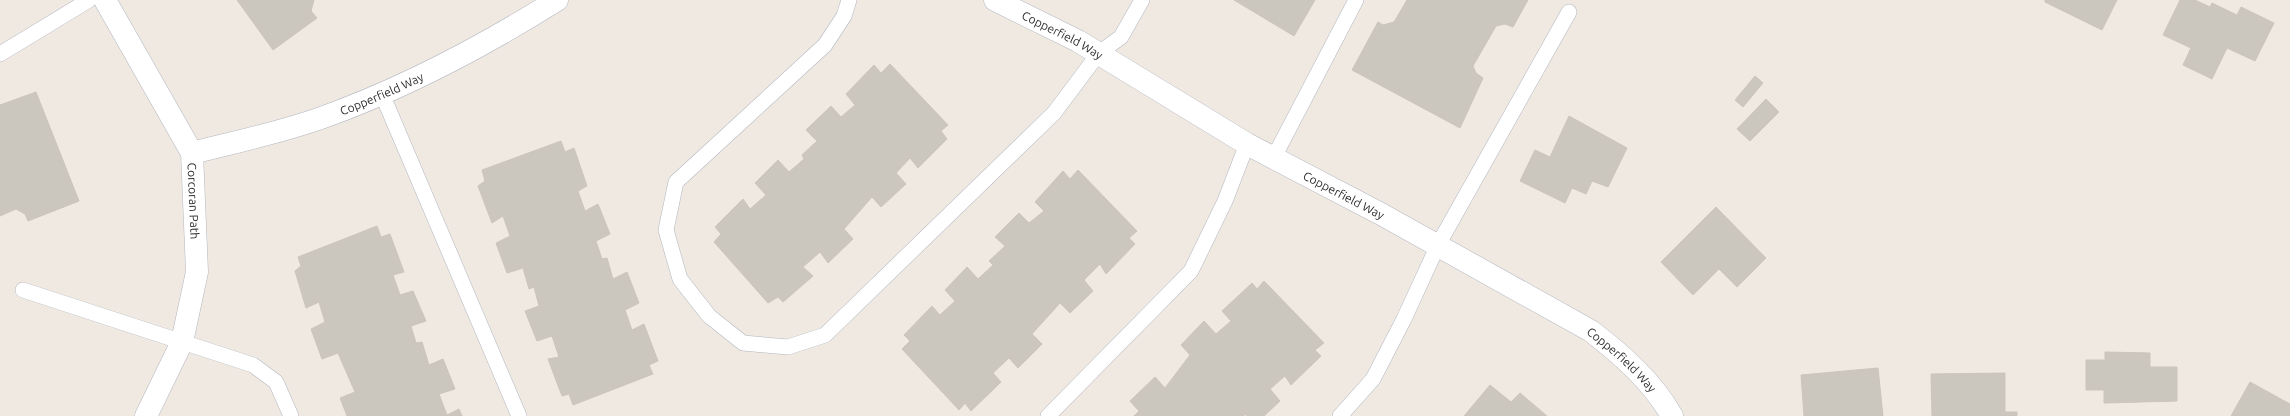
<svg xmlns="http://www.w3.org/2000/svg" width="2290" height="416" viewBox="0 0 2290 416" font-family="Ubuntu,sans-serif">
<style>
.building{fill:#cbc7bf;stroke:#cbc5ba}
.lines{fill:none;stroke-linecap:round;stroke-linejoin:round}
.service-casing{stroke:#b4b7c1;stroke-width:16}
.minor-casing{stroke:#b4b7c1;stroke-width:23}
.service{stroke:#fff;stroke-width:15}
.minor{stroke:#fff;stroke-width:22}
.labels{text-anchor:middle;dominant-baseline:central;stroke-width:4;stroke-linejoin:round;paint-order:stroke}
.street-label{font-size:12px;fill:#2e2e2e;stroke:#fff}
</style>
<rect width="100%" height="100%" fill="#efe9e1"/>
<!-- building -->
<path class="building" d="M237,0H314L311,11L317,18L273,50Z
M1234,0H1315L1294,36Z
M1407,0H1528L1513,27L1505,24L1496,26L1473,66L1476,73L1483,78L1460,128L1352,70L1378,22L1383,25L1394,22Z
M2045,0H2117L2102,30L2045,2Z
M2180,0H2195L2210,7L2212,3L2237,15L2241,7L2274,23L2255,61L2227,48L2212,79L2183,65L2191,48L2163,35Z
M890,64L948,125L941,131L947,139L918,168L910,158L896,173L906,184L881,207L872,197L844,229L853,239L828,263L820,252L803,267L813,276L783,302L778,297L768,303L714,242L721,234L715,227L743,199L750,209L766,195L755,183L778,160L789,172L804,159L802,155L817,141L806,130L831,106L841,117L855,105L846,94L874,65L881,73Z
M1755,76L1763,83L1743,107L1735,100Z
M36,92L79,201L28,221L25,214L16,209L0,216V105Z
M1766,99L1779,112L1750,141L1737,129Z
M1569,116L1627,148L1608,187L1592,181L1586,194L1572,188L1565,203L1520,181L1535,150L1550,157Z
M561,141L565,152L574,148L587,186L578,191L585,211L598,204L610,234L596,241L602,259L607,258L613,279L627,272L639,303L625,310L632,330L644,324L658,361L649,365L653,374L573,405L569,394L562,396L548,359L559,357L552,336L537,341L525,311L539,306L534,287L529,289L523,268L507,273L496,243L510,236L503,216L492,223L478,186L485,181L482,170Z
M1078,170L1137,231L1129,238L1135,244L1106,274L1100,264L1084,280L1093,291L1070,313L1060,303L1032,334L1042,344L1018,368L1009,358L993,373L1001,382L971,411L965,403L959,410L902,349L910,341L904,335L932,306L940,315L955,301L945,290L967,267L978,279L993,265L989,261L1005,246L995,237L1019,213L1029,223L1044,211L1035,202L1063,171L1070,179Z
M1716,207L1766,258L1737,287L1719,269L1693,295L1661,262Z
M377,226L381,237L390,234L404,272L393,275L400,295L413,291L426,321L411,326L416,343L422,342L429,365L443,359L455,389L439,394L447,415L459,409L462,416H347L340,398L355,392L338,353L322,359L311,329L325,322L319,302L306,308L295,271L301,266L298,257Z
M1264,281L1324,343L1315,350L1321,356L1291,385L1285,376L1270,389L1280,401L1264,416H1247L1245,414L1244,416H1134L1139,411L1130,401L1155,377L1165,388L1190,355L1181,345L1204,321L1216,334L1231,321L1222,311L1252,283L1257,289Z
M2105,352L2150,353V367H2177V401L2104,403V390H2086V360H2105Z
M1878,368L1883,416H1804L1801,375Z
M2005,373V412H2017V416H1932L1931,374Z
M2250,382L2290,404V416H2231Z
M1490,385L1511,402L1520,393L1547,416H1464Z"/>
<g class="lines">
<!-- service casing -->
<g class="service-casing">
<path id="service" d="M849,0L844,16L825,45L676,182L666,230L680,279L709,316L743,343L788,347L825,335L1054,113L1099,53L1121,37L1142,0
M0,54L89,0
M382,94L519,416
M1273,159L1356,0
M23,290L253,365L276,382L291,416
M1048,416L1191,271L1225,201L1247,144
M1340,416L1373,379L1404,319L1438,245L1569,12"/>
</g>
<!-- minor casing -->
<g class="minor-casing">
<g id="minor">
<path id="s1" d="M105,0L192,153L197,272L182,342L146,416"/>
<path id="s2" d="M995,0L1078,41L1247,144L1381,214L1591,331C1622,355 1652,381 1672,416"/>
<path id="s3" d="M192,153C235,142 279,133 321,118C405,88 482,47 557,0"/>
</g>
</g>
<!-- service -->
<use href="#service" class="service"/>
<!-- minor -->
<use href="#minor" class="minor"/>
</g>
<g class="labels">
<!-- street labels -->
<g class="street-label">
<text stroke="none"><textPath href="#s2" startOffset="76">Copperfield Way</textPath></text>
<text stroke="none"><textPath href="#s3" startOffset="199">Copperfield Way</textPath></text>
<text stroke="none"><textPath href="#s2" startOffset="400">Copperfield Way</textPath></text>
<text stroke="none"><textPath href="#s1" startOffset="224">Corcoran Path</textPath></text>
<text stroke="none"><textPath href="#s2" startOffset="724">Copperfield Way</textPath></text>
</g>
</g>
</svg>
